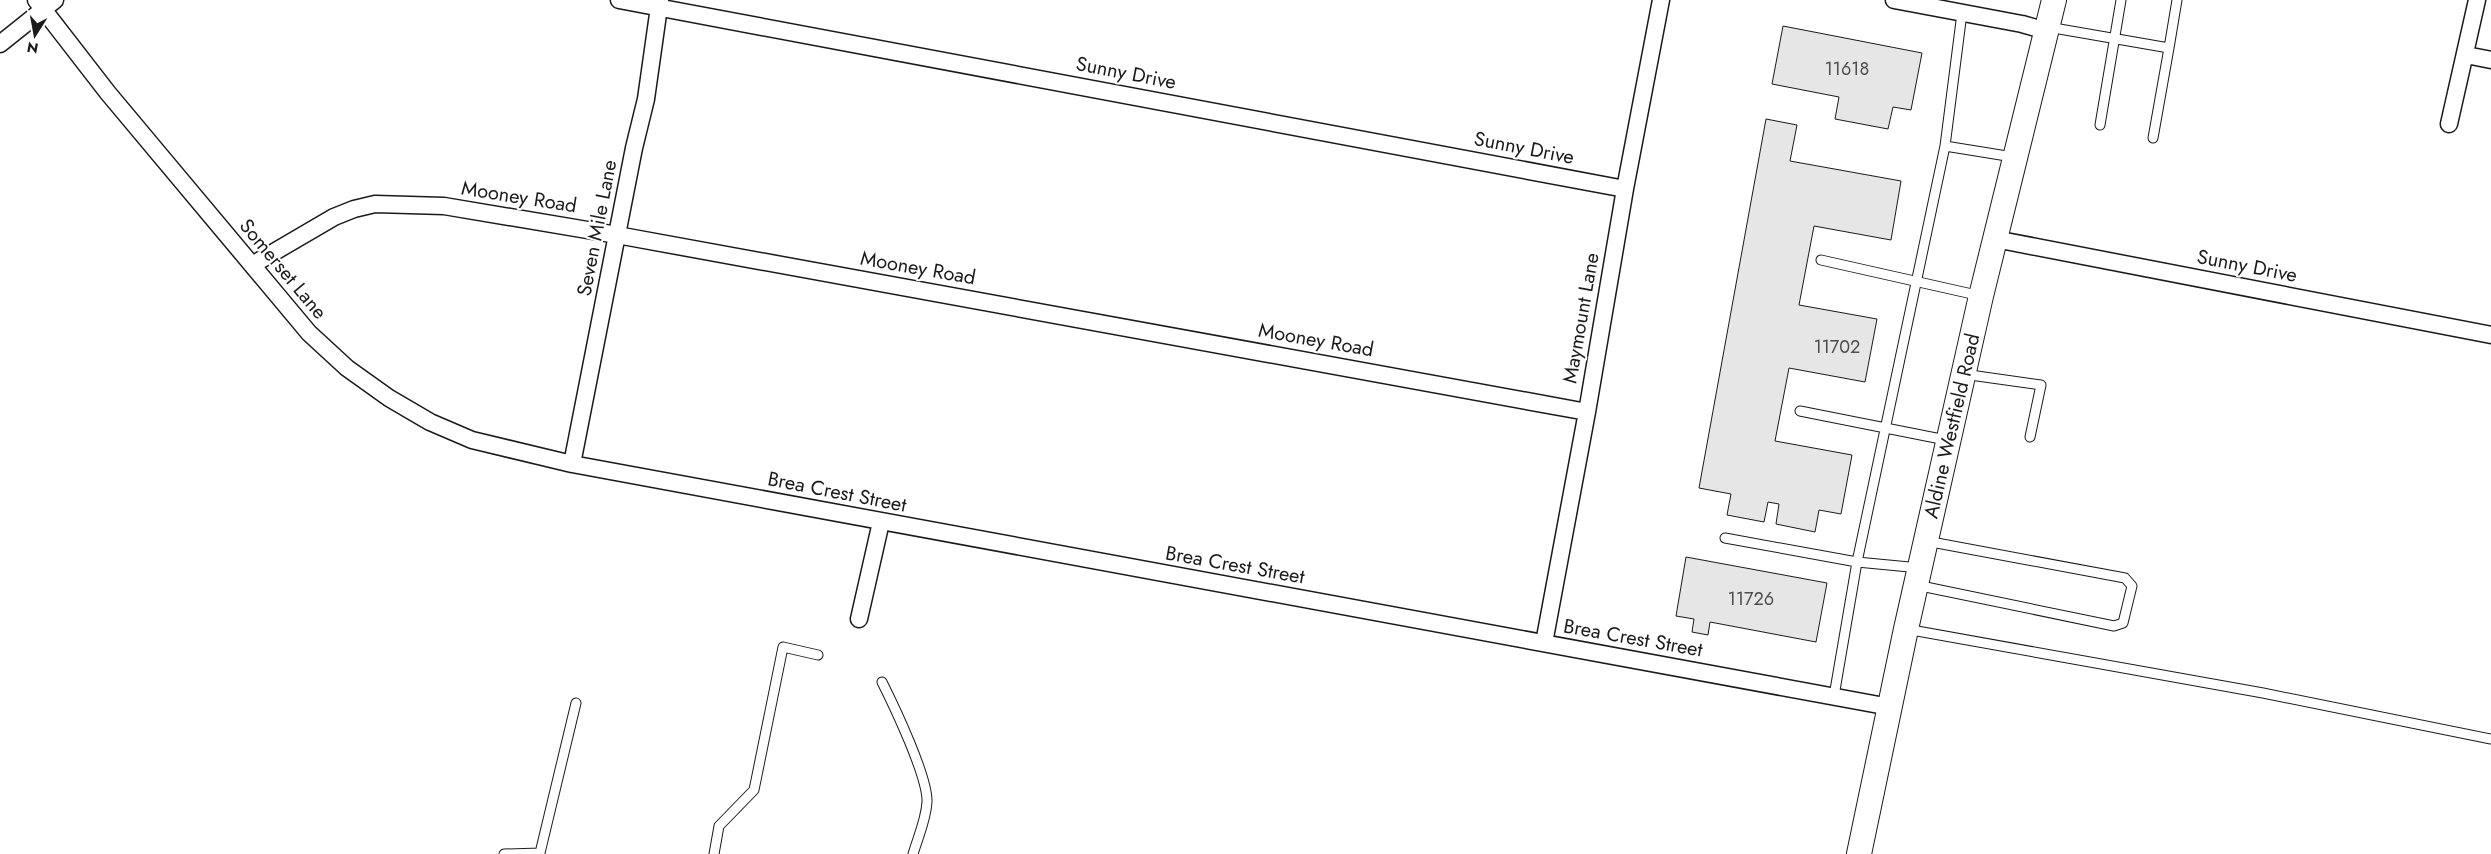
<svg xmlns="http://www.w3.org/2000/svg" width="2491" height="854" viewBox="0 0 2491 854" font-family="Jost,sans-serif">
<style>
.building{fill:#e6e6e6;stroke:#1a1a1a}
.lines{fill:none;stroke-linecap:round;stroke-linejoin:round}
.lane-casing{stroke:#1a1a1a;stroke-width:11}
.street-casing{stroke:#1a1a1a;stroke-width:19}
.secondary-casing{stroke:#1a1a1a;stroke-width:26}
.lane{stroke:#fff;stroke-width:9}
.street{stroke:#fff;stroke-width:16}
.secondary{stroke:#fff;stroke-width:24}
.labels{text-anchor:middle;dominant-baseline:central;stroke-width:4;stroke-linejoin:round;paint-order:stroke}
.number-label{font-size:18px;fill:#4d4d4d}
.street-label{font-size:20px;fill:#1a1a1a;stroke:#fff}
</style>
<rect width="100%" height="100%" fill="#fff"/>
<!-- building -->
<path class="building" d="M1783,26L1922,53L1911,110L1893,107L1888,129L1835,119L1839,97L1772,84Z
M1766,119L1797,125L1790,161L1901,181L1891,240L1814,226L1799,305L1877,319L1865,382L1789,368L1775,441L1852,455L1841,514L1819,510L1815,532L1776,524L1779,504L1768,502L1764,522L1727,515L1731,494L1699,488Z
M1686,557L1827,583L1816,642L1710,622L1708,635L1692,632L1694,619L1676,616Z"/>
<g class="lines">
<!-- lane casing -->
<g class="lane-casing">
<path id="lane" d="M2048,27L2169,48L2177,0
M2100,125L2121,0
M2153,138L2169,48
M1945,146L2013,157
M1821,260L1981,296
M1963,374L2041,385L2030,437
M1800,411L1946,440
M1725,538L1857,562L1920,568
M1916,585L2114,626L2123,623L2132,586L2125,578L1926,541
M1906,629L2263,693L2491,739
M882,682C894,706 928,777 927,802C926,820 918,837 913,854
M1834,696L1857,562L1945,146L1962,13
M504,854L540,853L576,703
M714,854L719,826L754,790L783,647L818,655"/>
</g>
<!-- street casing -->
<g class="street-casing">
<path id="street" d="M36,0L108,93L309,333L347,368L389,398L430,422L472,440L572,464L1890,707
M619,0L1625,189
M1894,0L2022,24L2047,31
M0,44L55,0
M2466,55L2491,60
M2449,124L2477,0
M1995,239L2491,335
M252,265L334,217L354,209L375,204L444,206L617,235L1587,412
M572,464L634,148L646,99L660,0
M859,619L881,522
M1544,643L1587,412L1625,189L1661,0"/>
</g>
<!-- secondary casing -->
<g class="secondary-casing">
<path id="secondary" d="M1859,854L1906,629L1981,296L2054,0"/>
</g>
<!-- lane -->
<use href="#lane" class="lane"/>
<!-- street -->
<use href="#street" class="street"/>
<!-- secondary -->
<use href="#secondary" class="secondary"/>
</g>
<g class="labels">
<!-- number labels -->
<g class="number-label">
<text x="1847" y="69">11618</text>
<text x="1837" y="347">11702</text>
<text x="1751" y="599">11726</text>
</g>
<!-- street labels -->
<g class="street-label">
<text transform="translate(1126 73) rotate(11)">Sunny Drive</text>
<text transform="translate(1524 148) rotate(11)">Sunny Drive</text>
<text transform="translate(519 197) rotate(9)">Mooney Road</text>
<text transform="translate(597 228) rotate(-79)">Seven Mile Lane</text>
<text transform="translate(2247 266) rotate(11)">Sunny Drive</text>
<text transform="translate(918 268) rotate(10)">Mooney Road</text>
<text transform="translate(283 269) rotate(50)">Somerset Lane</text>
<text transform="translate(1581 318) rotate(-80)">Maymount Lane</text>
<text transform="translate(1316 340) rotate(10)">Mooney Road</text>
<text transform="translate(1952 426) rotate(-77)">Aldine Westfield Road</text>
<text transform="translate(837 492) rotate(11)">Brea Crest Street</text>
<text transform="translate(1235 565) rotate(10)">Brea Crest Street</text>
<text transform="translate(1633 638) rotate(10)">Brea Crest Street</text>
</g>
</g>
<!-- north arrow -->
<g transform="translate(35 35) rotate(191)" stroke="#ffffff" stroke-width="4" paint-order="stroke">
<path d="M0-4L9 19L0 12L-9 19Z" fill="#1a1a1a"/>
<text y="-8" font-size="14" font-weight="bold" text-anchor="middle" fill="#1a1a1a">N</text>
</g>
</svg>
